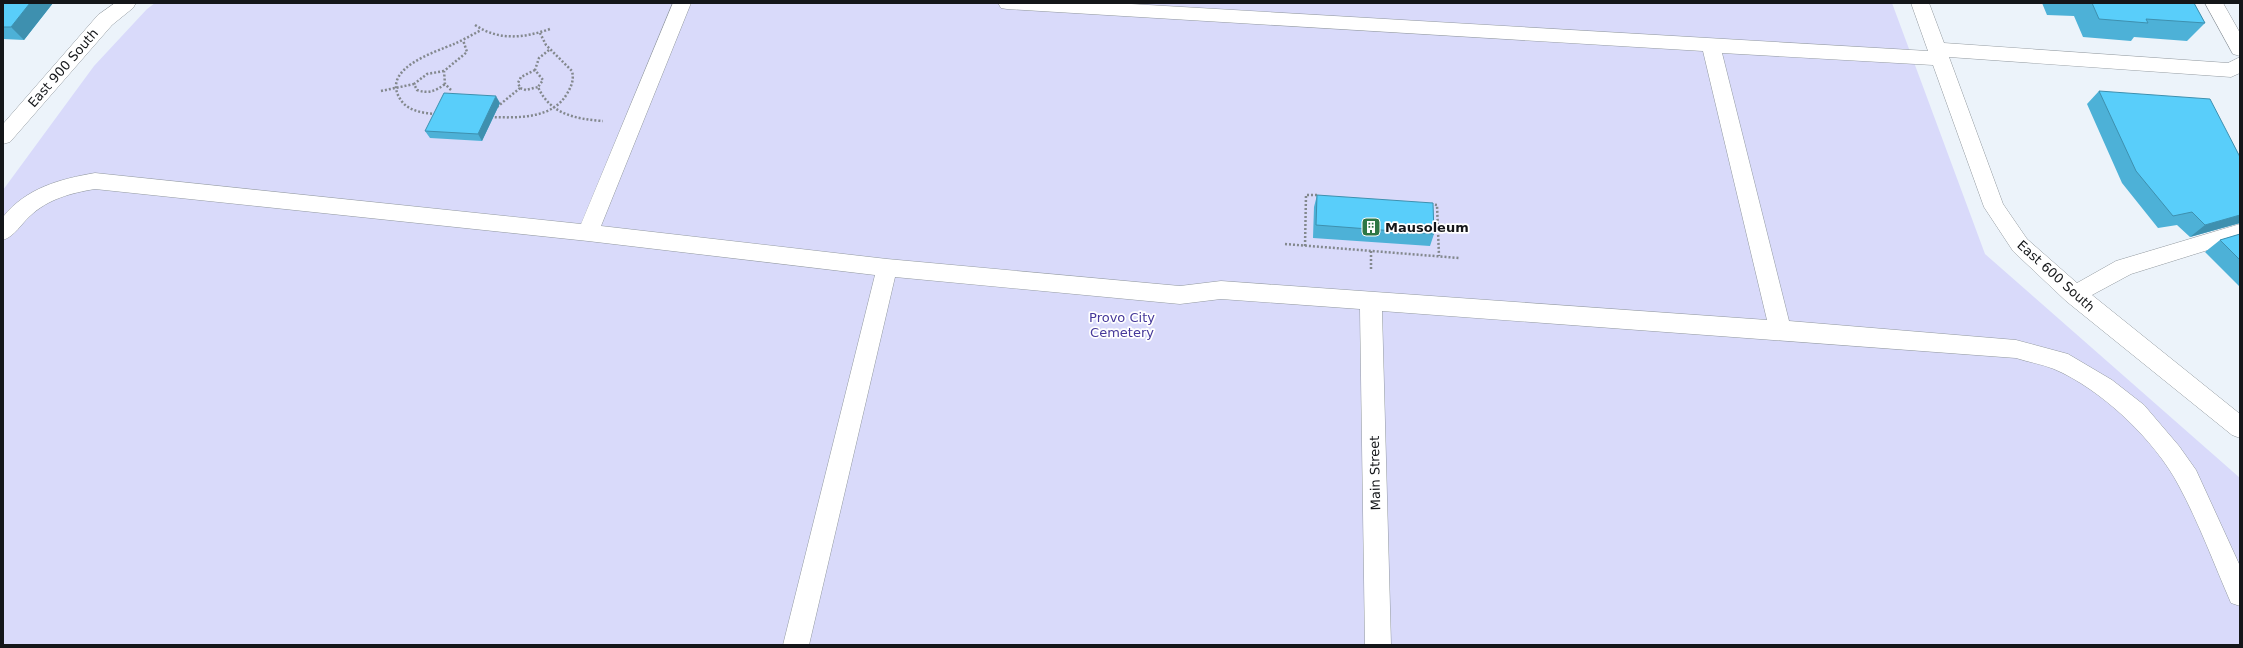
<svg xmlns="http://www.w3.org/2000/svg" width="2243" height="648" viewBox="0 0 2243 648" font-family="'DejaVu Sans',sans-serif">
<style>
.green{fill:#d9dafa}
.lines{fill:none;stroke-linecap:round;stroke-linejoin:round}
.minor-casing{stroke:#92999f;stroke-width:1}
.path{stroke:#83888d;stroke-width:2.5;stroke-dasharray:2 2;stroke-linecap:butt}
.minor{fill:#fff;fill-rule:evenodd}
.wall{fill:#4db1d7}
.shaded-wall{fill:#3e90af}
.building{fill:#59cefa;stroke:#3e90af}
.labels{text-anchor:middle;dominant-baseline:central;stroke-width:3.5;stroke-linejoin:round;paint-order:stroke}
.street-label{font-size:13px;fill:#141619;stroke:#fff}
.poi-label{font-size:13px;font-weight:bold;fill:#141619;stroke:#fff;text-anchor:start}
.park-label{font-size:13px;fill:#453899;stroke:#fff}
</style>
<rect width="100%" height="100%" fill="#ecf3fa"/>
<!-- green -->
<path class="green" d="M155,3H1892L1985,254L2240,478V645H3V190L94,66L147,9Z"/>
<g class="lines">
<!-- minor casing -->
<g class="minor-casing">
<path id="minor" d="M115,3H136L133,8L112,25L10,142L3,144V124L98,15Z
M673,3H691L601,226L887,259L1180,286L1221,281L1767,320L1703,51L1007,9L1001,8L998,3H1114L1928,51L1911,3H1929L1944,43L2228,63L2240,57V73L2231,77L1949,57L2003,204L2027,239L2077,283L2116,261L2240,224V240L2131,274L2092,295L2240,414V438L2232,435L2066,301L2013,251L1984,207L1933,65L1722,53L1789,321L2016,340L2068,354L2112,380L2144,405L2179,446L2196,470L2240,566V606L2231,603C2214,564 2199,523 2179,486C2155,440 2101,389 2054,369C2042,364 2028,362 2016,358L1382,311L1391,645H1365L1360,309L1221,299L1180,304L895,277L809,645H783L875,275L588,241L95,189C71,193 48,199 30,216C21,224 15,236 3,240V217C26,188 60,179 95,173L581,224Z
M2205,3H2223L2240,33V56L2233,54Z"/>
</g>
<!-- path -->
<path class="path" d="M475,25C499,41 524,38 550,29
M549,50L539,58L535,70L543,80L538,87C550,114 575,119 603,121
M535,70L521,77L518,83L520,88L526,90L538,87
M444,71L427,74L414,84L417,90C428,94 436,91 445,84
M451,90L445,84L444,71L467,52L463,40
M381,91L414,84
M497,107L520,88
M436,114C422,113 406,111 399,97C383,68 435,52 454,44C463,40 472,35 481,30
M491,117C518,118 554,119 568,92C572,85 574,79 572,71L546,45L540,33
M1431,204L1437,205L1439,256
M1285,244L1459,258
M1305,246L1306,195H1318
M1371,251V271"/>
<!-- minor -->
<use href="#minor" class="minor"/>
</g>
<!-- wall -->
<path class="wall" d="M3,3H53L24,40L3,39Z
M2042,3H2194L2205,23L2187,41L2134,37L2131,41L2083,37L2074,16L2047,15Z
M2099,91L2240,157V223L2190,237L2177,225L2158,228L2122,183L2087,104Z
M500,103L482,141L430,138L425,131Z
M1317,195L1434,234L1430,246L1313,238L1314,207Z
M2240,234V287L2205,252L2220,240Z"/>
<!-- shaded-wall -->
<path class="shaded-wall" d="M30,3H53L24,40L11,27Z
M496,96L500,103L482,141L478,134Z
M2240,215V223L2190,237L2205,225Z"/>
<!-- building -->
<path class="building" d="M3,3H30L11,27H3Z
M2092,3H2194L2205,23L2146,19L2148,23L2099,19Z
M2099,91L2210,99L2240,157V215L2205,225L2192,212L2173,216L2136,171Z
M444,93L496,96L478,134L425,131Z
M1317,195L1433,203L1434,234L1316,225Z
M2240,234V260L2220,240Z"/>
<!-- icons -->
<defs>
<g id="building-square" transform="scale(1)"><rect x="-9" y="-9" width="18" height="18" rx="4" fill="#2e7744" stroke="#fff"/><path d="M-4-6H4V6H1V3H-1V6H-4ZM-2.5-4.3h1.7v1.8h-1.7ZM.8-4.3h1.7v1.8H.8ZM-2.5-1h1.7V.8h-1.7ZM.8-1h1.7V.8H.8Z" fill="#fff"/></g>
</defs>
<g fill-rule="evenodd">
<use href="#building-square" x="1371" y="227"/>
</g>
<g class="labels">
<!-- street labels -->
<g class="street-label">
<text transform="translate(63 68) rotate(-49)">East 900 South</text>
<text transform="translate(2056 276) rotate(42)">East 600 South</text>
<text transform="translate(1375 473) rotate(-91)">Main Street</text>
</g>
<!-- poi labels -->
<g class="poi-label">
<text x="1385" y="227">Mausoleum</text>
</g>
<!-- park labels -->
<g class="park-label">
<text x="1122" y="317">Provo City<tspan x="1122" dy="15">Cemetery</tspan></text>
</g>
</g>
<!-- border -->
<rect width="2243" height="648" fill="none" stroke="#141619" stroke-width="8"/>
</svg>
